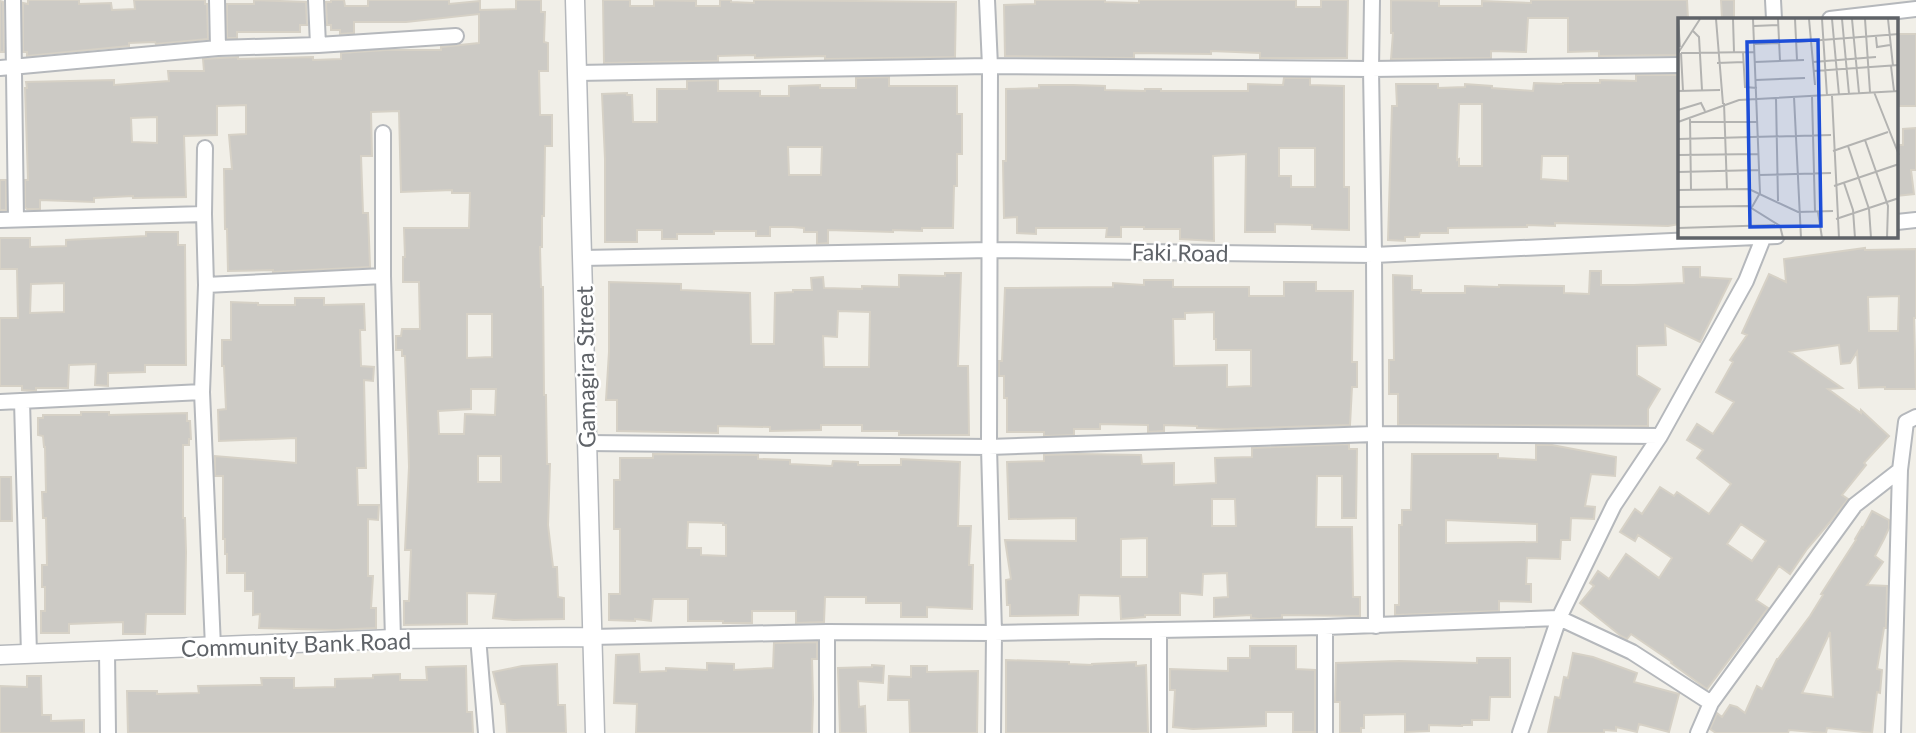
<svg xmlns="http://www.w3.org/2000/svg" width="1916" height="733" viewBox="0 0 1916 733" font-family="Lato,sans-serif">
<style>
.building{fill:#cccac5;stroke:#d6d1c6;stroke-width:2;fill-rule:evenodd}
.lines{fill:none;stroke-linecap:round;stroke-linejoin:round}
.minor-casing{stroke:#b5b8bc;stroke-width:18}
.tertiary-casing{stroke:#b5b8bc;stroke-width:21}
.minor{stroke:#fff;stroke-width:14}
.tertiary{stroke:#fff;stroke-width:18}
.labels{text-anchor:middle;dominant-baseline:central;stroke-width:5;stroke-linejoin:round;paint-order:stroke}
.street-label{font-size:23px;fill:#5f6368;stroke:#fff}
.inset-road{fill:none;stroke:#b3b3b1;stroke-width:2}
.view{fill:#1d4ed8;fill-opacity:0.15;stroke:#1d4ed8;stroke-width:3.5}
.inset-edge{fill:none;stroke:#5f6368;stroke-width:3.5}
</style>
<rect width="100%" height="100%" fill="#f1efe8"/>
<!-- building -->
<path class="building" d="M28,0H79V4L111,3L112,10L135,9L134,0H205V4H207L208,39L156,44L155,42L129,43V46L27,56V52H23V3L28,4Z
M254,0L306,2L307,25H300V32H237V38H227V4H254Z
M331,0H344L345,6H368V0H449V4L480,1V10L516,9V0H541V12H545L544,42L548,43V71H539L540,115H552V146H545L544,216H542V247H540L541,287H543L544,395H546L547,464H550L548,525L553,567H557L558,597L564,598V619L513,620L493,618L496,594L467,593V624L404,625V601H409L411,550H405L409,467L408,433L405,356H402V350H396V336H401L402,329H420L419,282H403V257H405L404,228H469L470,193H452V190L401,192L399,111L371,112L372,156H361L363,213H368L370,267L273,272V270L228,271L227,229H225L224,169H232L229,135L246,134V105L217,106V135L184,136L186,197L133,198V196L94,198V202L40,200V209H27L25,207V180H28L25,88H27L26,82L114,80V85L169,81L168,71H204L203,59L238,57V59L313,57V60L341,59V53L386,50H441V47L479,43V14L406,22H354V33L340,34V30H331V25H327L326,2H331ZM157,117V143L132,142L131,118ZM467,314H492V357L467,358ZM471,389H496L495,415L465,414L464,434H439L438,411L471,409ZM478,456H501V482H478Z
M603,0H630V6H654V0L696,1V6H720V0H731V2L754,3V0L956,2L955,57L825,59V56L755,58V55L718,56V61L604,63Z
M1035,0H1105V2L1139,3V0H1296V7H1321V0H1348L1347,58H1260V53L1211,51V54L1134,53V58L1005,56L1004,5L1035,4Z
M1391,0L1439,1V6H1482V1L1531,3V0H1687L1688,19H1680V55L1599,56V51L1568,52V18H1528L1526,52L1491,51V58L1391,59L1393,33H1391Z
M1721,0H1734V19H1722Z
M0,1L3,2L4,52H0Z
M1897,34H1916V106H1897Z
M1636,75H1680V224L1668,226L1555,223V226L1527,225V227L1448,228V233H1420L1419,237H1405V241L1388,240L1392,106H1397L1396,84H1438V88L1465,87V84L1492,86V88L1533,91L1534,83L1563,84V83H1600V80L1636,81ZM1459,104H1482V166H1459V159L1457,160ZM1542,156H1568V181L1541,179Z
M889,77V86H957V114H962V154H957V186H954L953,228H922V231L893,230V232L828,230V243L817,244V232H804V228L793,227H770V236H756V231H714V234H677V239H662V230H637V242H605V159L602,94L627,93V95H632L633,122H657V89H687V81L718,80V91H760V96H789V86L820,85V88H856V78ZM788,147H822L821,175H789Z
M1284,78H1310V85L1344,86V187H1349V230L1312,229V225L1275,224V232H1245L1246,154L1213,156L1214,241L1180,239V229H1144V227H1121V237H1106L1107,228H1036V234L1017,233V217L1004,218L1003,161H1006V89L1039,88V85H1073L1105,86V90L1145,91V89H1161V91H1248V84L1283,85ZM1279,148H1315V187H1291V176H1279Z
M1916,128V170H1911L1914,194L1897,196V145H1903V129Z
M0,180H6V210H0Z
M146,232H178V245H185L186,365H145V372L108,373V386L95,385L96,364L69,365L68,388H36V391H33L22,390V386H0V318H18L17,269H0V238H30V247L66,246V240L146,236ZM64,283V312L30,313L31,284Z
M1865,248V250L1916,249V318H1914L1916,389H1885V387L1859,388L1857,352L1850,363L1841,364L1839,345L1790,352L1842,388L1828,389L1861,413V410L1889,436L1864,463L1866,465L1842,495L1848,499L1830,522L1807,549L1790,574L1779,566L1756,600L1768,608L1707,689L1671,663L1672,662L1631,634L1627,639L1621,636L1580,603L1594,586L1590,583L1598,571L1609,579L1626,554L1659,578L1672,558L1638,535L1635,541L1620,532L1635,509L1642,514L1660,487L1674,496L1677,492L1709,514L1731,484L1697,458L1703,450L1687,440L1697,424L1713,434L1734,402L1716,392L1733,362L1730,360L1747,335L1742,333L1769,274L1786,282L1784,259ZM1899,296L1898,331H1869L1868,297ZM1741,524L1766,541L1752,561L1727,544Z
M1683,267H1700V277L1731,279L1700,342L1665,325L1666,345L1637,346V375L1660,389L1648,409V426L1398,425V394H1389V360H1394L1393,275L1412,276V290H1421V293H1465V286L1499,287V285L1564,286V293L1589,294L1590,271H1601V285H1634L1684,283Z
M945,273H961L958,366H968L969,435H899V431H862V425H821V430L770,431V427L718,426V433L617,431V400H606L609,352V282L681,284V290L750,293L751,344H774L775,293L793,292V290H812L811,278L823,277L824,288L862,289V286L899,287V275L945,276ZM838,311L870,312L869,367H824L823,336L837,337Z
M1144,280H1173V287H1249V296H1284V282H1316V291H1353L1352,362H1357V387H1352L1350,425L1226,429L1197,428V426L1164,425V431L1148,432V425L1100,424V429H1074V435L1044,436V432H1007V398H1004V376H999V361H1002L1005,288L1113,287V283L1144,285ZM1214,312V339H1216V350H1251V386L1227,387V365L1174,366L1173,319H1185V313Z
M295,298H324V305L364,304L365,330H360L361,366L374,367L373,381L364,380L366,468H357L358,505H379L378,520L368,519V576H373L371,608H376V628L335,630L259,628L260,614L253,615V591H245V573H227V554H225V539H223V476H215V456L296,463V438L219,441L218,410L226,409L224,366H222V340H231V302L258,303V305H295Z
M81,412H109V415L187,413V421H190L191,439H189V445H183V518H185L186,552L185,614H146L145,634H123V622L69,624V633H41V611H45V587H42V565H47L46,518H43L42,492H46L45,447H44L43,436L38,435V418H43V415H81Z
M1349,444V449H1357L1356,518H1342V476H1317L1316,527H1352L1353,597H1360V616L1282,615V618L1259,619L1251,618V615L1214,617V598L1228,597L1227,573L1203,574L1202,595L1180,593V615H1145V617L1121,619L1120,596L1079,595L1078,615L1010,616V605H1007L1006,580L1011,579L1005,540L1076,541V518L1009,519L1007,462L1044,461V455L1079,454L1141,455L1142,464L1174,463V485L1216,483L1215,458L1252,457V448ZM1212,499H1235L1236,526H1212ZM1147,538V577H1121V539Z
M1536,445H1552L1616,457L1615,476L1591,474L1585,506L1595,507L1594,519L1571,518L1570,540H1561L1560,559L1527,558L1526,584H1531V602L1499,601V611L1395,615V605H1399V525H1402V510H1411L1412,454H1498V458L1536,460ZM1446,520L1537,524V542L1446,543Z
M653,454L758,455V459L790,460V464L832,466L833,461L858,462V465H901V459L960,462L958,526H971L969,565H973L972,609L927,607V617H901V603H866V597H825L824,622L796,623V611H752V623H723V621H688V599H653L651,621L635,619V621L609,620V594H620V529H614V480H620V458H653ZM688,522L723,523V525H726V556L701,555V548H687Z
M0,477H11L12,521H0Z
M1872,511L1889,520V528L1884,539L1875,556L1883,562L1867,585L1887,586L1886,628H1884L1877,669L1882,670L1880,693L1877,692L1872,733L1827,728L1826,733L1789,730L1788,733H1716L1710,729L1717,713L1722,717L1730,705L1737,707L1745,713L1757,686L1762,689L1777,659H1778L1810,616L1823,595L1821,594L1856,540L1855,539L1862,527L1863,528ZM1830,632L1833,697L1802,693Z
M817,642V659H812L813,700L812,733H636L637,704L614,703L616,655L639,654L640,672L666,671V668L707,670V663L734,664V670L773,668L774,643Z
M1250,646H1296V669L1315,670V732H1293V712H1266V726L1193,729L1173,727L1175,690H1170V669L1228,671V658H1250Z
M1573,653L1593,657L1637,673L1634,682L1679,694L1669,732L1639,724L1637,732L1616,727V731L1604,730V733H1548L1555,697L1560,698L1564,677L1568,678Z
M1477,658H1510V697H1490L1489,720H1472V725H1462V726L1429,725V731L1405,732V714L1364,715V728H1361V733H1340V702H1335L1336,663L1399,661L1477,663Z
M1006,660L1069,662V664L1092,665V664L1136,662V666L1146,665L1148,733H1006Z
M557,664L558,705H565L566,733H507L505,704H501L493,672L522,666Z
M872,665L884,666L883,683L858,681L859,707L865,706L866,733H840L838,668L872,667Z
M466,666L467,712H472L473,733H128L127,691H157V694L199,693L198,686L262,685L261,678H294V688L335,687V679L373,678V675L400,674V680H427L426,667Z
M911,666H927V672L978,671L977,733H910L909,700H888L889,676L911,677Z
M27,676H41L42,715H51V721L84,720V733H0V686L27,687Z"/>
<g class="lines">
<!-- minor casing -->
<g class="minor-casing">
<path id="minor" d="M13,0L16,219
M217,0L218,48
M316,0L318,45
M987,0L990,66L989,447L994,633L993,733
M1372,0L1371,69L1374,255L1376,626
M1773,0L1774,19
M1830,19L1916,9
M0,68L218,48L318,45L456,36
M577,73L990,66L1371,69L1680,65
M383,133V276L393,639
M205,148L204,214L206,285L202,392L213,647
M0,220L204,214
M1897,222L1916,220
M582,258L990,250L1374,255L1777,236
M206,285L383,276
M22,401L29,654
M0,402L202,392
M586,443L989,447L1374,434L1660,436
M1325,627V733
M478,637L486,733
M591,637L827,632L994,633L1325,627L1559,618L1632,652L1711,703
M107,652L108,733
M827,733V632
M1159,733V630
M1520,733L1559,618L1614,505L1660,436L1746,281L1764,236
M1698,733L1711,703L1855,505L1900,470
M1893,733L1900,470L1906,422L1916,417"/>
</g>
<!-- tertiary casing -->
<g class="tertiary-casing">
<path id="tertiary" d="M575,0L595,733
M0,655L393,639L591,637"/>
</g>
<!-- minor -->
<use href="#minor" class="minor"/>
<!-- tertiary -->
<use href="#tertiary" class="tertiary"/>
</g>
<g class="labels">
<!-- street labels -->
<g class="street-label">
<text transform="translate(1180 252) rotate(1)">Faki Road</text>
<text transform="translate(585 367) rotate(-91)">Gamagira Street</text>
<text transform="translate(296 644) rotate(-2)">Community Bank Road</text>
</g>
</g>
<!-- overview -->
<g transform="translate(1678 18)">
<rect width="220" height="220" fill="#f1efe8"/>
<path class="inset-road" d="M0,1L2,29M38,1L45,86M55,1L56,34M100,1L102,43M117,1L119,42M131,1L137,67M144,1L149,78M154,1L161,77M164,1L171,76M174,1L181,75M187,1L192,74M210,1L215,48M76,8L100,7M15,13L21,19L24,72M198,19L199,29L212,27M118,24L221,16M76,26L101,25M65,34L67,69L79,70M0,35L22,1M3,35L77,34M3,35L5,73M77,44L126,42M135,44L198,39M39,45L66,44M213,48L216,73M136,53L221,47M78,62L127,60M0,73L42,72M196,74L221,137M134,78L137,194M154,78L161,220M116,79L123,220M98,80L100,183M46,85L49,171M0,92L23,85L27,93M12,101L13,172M0,104L61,82L221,73M12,104H80M0,121L153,117M187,122L210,188L209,220M170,128L191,191L193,220M155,133L210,114M0,137L81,136M0,154L81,152M81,157L153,155M166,165L175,192L177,220M156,168L221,146M0,172L71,171L120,194L155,193M0,189L70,188L102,208L105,220M74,189L82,175L75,1M140,194L144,220M158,201L221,180M0,210L97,207"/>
<path class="view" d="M140,22L143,208L72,209L69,24Z"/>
<rect width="220" height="220" class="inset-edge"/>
</g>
</svg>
